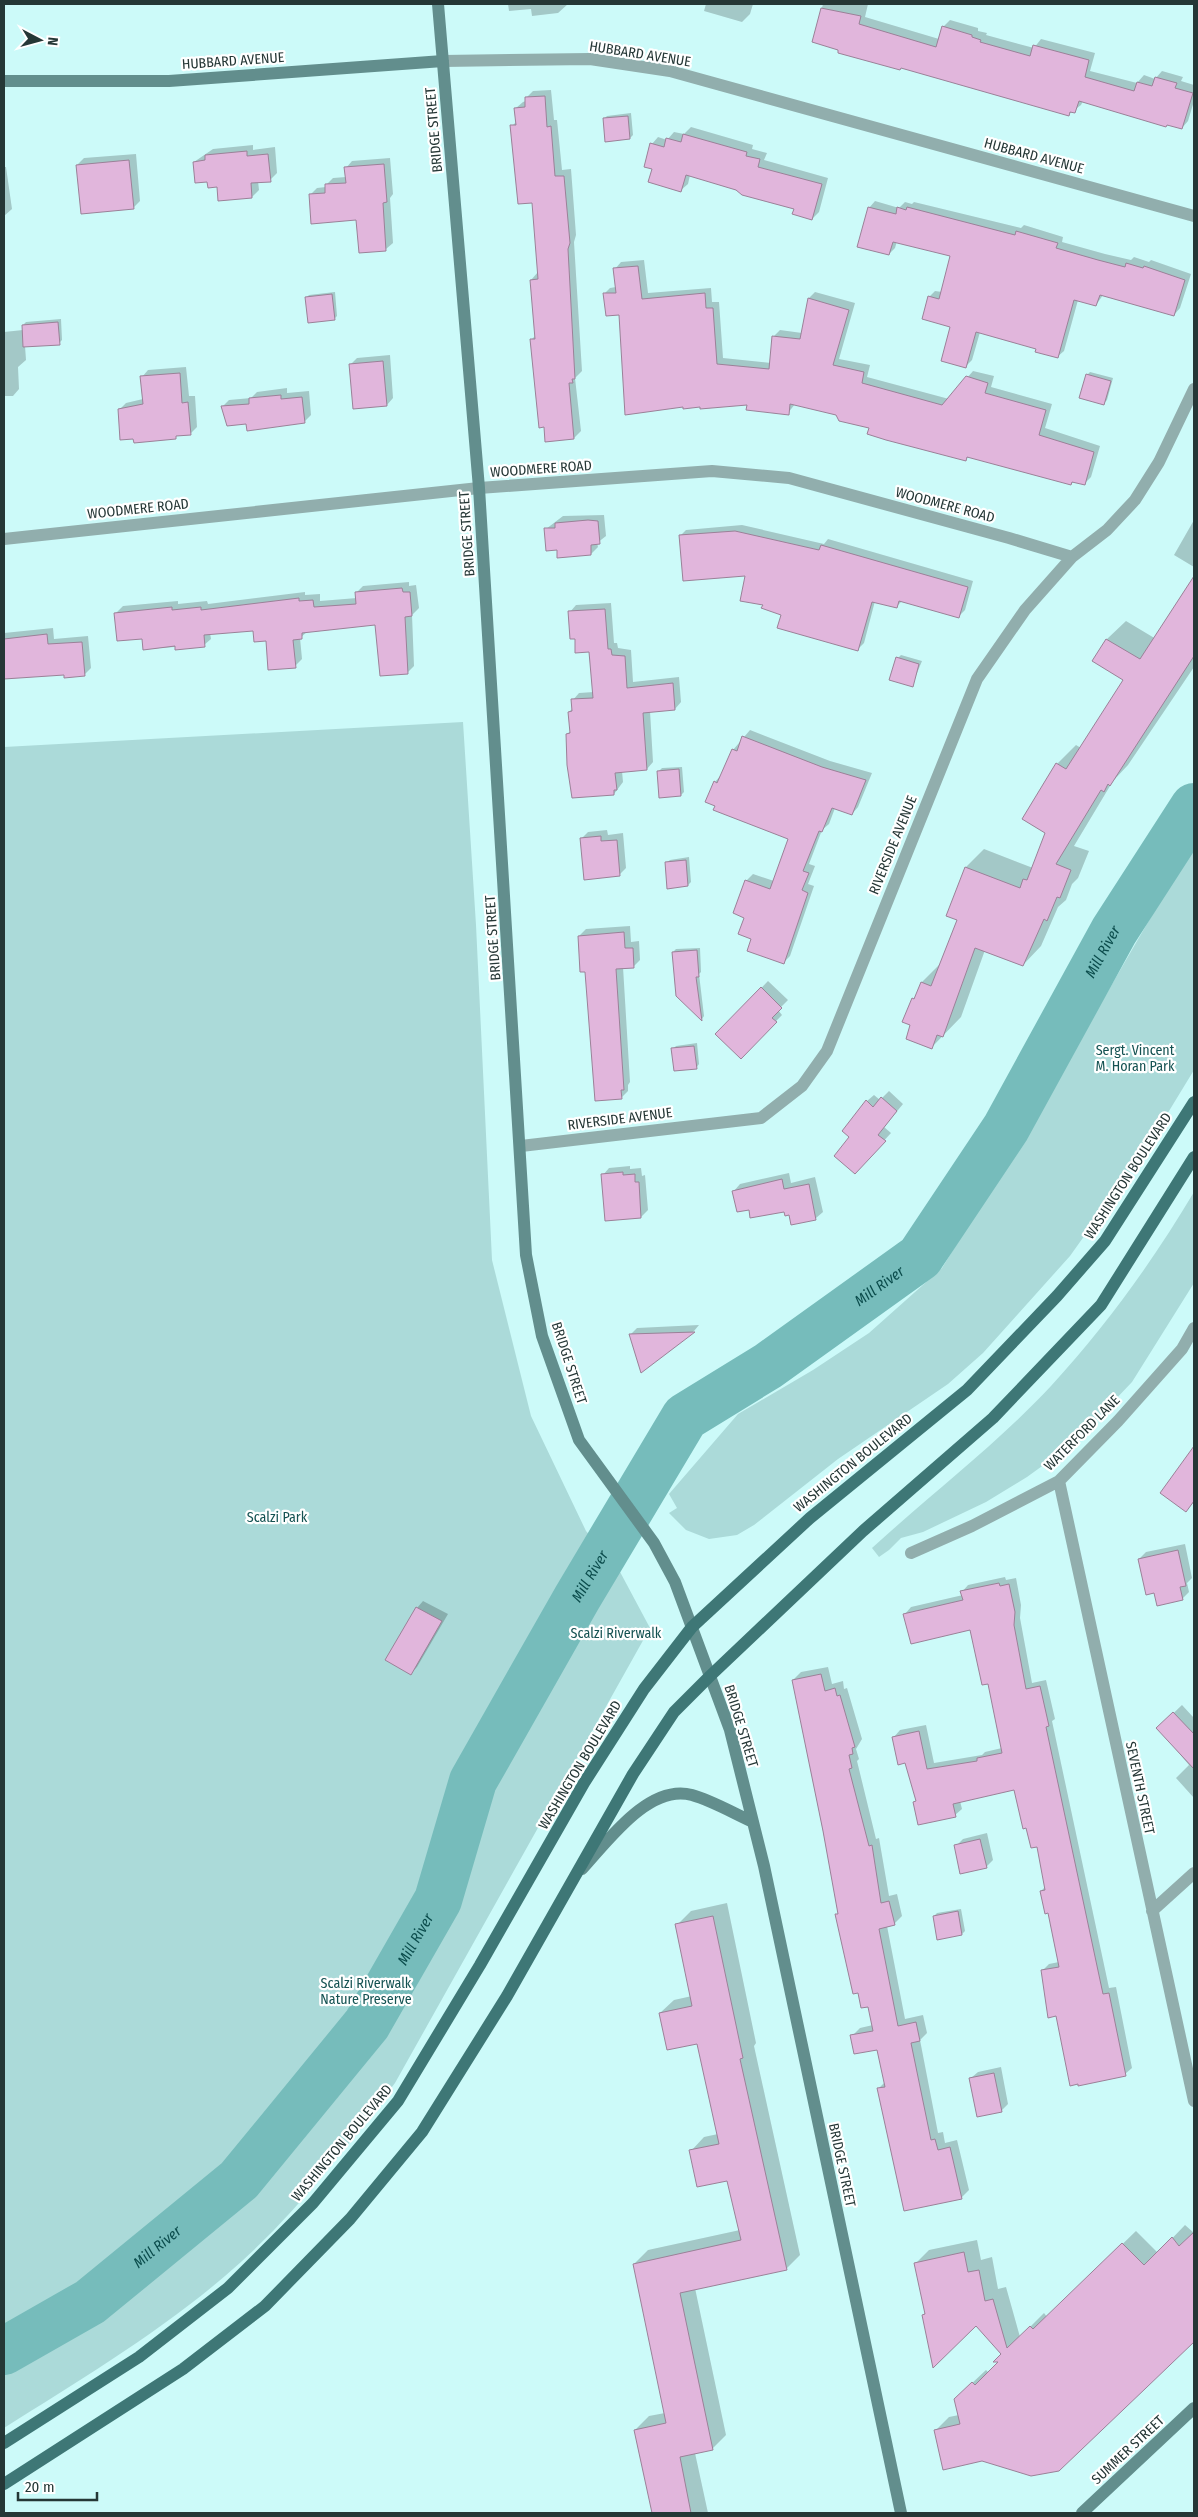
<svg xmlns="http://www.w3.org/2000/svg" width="1198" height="2517" viewBox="0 0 1198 2517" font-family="'Fira Sans Condensed',sans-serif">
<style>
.green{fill:#abdad9}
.shadow{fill:#0003}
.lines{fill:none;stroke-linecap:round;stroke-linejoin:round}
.river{stroke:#76bcbb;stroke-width:48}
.building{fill:#e1b6dc;stroke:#9b8198}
.street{stroke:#91aead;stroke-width:12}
.secondary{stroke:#628e8d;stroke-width:12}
.primary{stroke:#3e7776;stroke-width:12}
.labels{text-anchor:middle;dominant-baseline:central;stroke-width:4.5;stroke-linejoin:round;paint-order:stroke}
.street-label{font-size:14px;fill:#253736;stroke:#fff}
.park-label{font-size:14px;fill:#145252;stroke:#fff}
.water-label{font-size:15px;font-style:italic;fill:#0b4c4c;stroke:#fff}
</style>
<rect width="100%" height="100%" fill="#ccfaf9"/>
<!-- green -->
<path class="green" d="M463,722L476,925L492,1260L531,1416L586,1531L619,1570L650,1628L395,2083C344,2151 290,2221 225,2276C157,2334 80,2380 4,2428V747Z
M1194,843V1070L1144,1152L1070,1256L983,1353L948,1384L838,1459L754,1525L737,1535L709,1539L686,1530L669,1513L677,1508L669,1494L738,1414L813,1370L869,1333L942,1268L1036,1115Z
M1194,1192V1283L1132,1382L1074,1443L1027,1477L986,1502L923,1532L901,1538L889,1550L879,1557L872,1548C931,1494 996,1445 1051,1386C1106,1326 1153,1261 1194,1192Z"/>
<!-- shadow -->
<path class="shadow" d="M508,4H568L558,13L532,16L531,9L509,11Z
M706,4H753L750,14L742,22L704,11Z
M823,4H868L865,17L939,39L943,27L950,20L978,28V31L987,33L986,35L1034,48L1041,39L1095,53L1090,71L1137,83L1144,75L1155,79L1162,71L1183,77L1181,81L1194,85V101L1188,121L1182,128L1083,101L1081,105L1069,114L813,42Z
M551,90L554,120H557L562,170L571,169L576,235L574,242L582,371L575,378L581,431L574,438L545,426L532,339L536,335L531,280L538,272L533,202L512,126L517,121L516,108L523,102L526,101V98L533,91Z
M631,113L633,135L630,138L604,119L607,116Z
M691,127L753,145L752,149L767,153L764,160L828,178L819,212L812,219L795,208L690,175L688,184L681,190L654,168L652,144L658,137L667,140L674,132L684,134Z
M253,145V150L275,147L277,173L270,180L258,181L259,190L252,197L209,180L194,162L213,149Z
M136,154L140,201L133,208L77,165L84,158Z
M390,158L393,194L390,198L393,243L386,249L357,219L310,195L317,188L326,187V185L333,178L346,177V168L352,161Z
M4,167H6L12,209L4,216Z
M875,201L899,208L905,202L912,204L914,202L1021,228L1024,225L1063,237L1062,242L1105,254L1131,260L1134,257L1149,262L1151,260L1191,274L1180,308L1174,315L1103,295L1096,305L1078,300L1064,351L1057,357L1037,348L980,332L972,360L966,366L952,326L929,297L935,291L942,292L952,256L897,241L895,248L889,254L869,208Z
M644,260L648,293L711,288L712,302H719L723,358L771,363L773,337L780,330L802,333L809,298L815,292L855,303L839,359L870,365L867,377L949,399L973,371L994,376L991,387L1052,404L1045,428L1100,446L1091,477L1084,484L1074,481L1071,484L969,456L965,460L836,414L795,404L788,413L748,404L620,314L604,294L610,288L616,287L615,269L621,262Z
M335,292L337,316L334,319L306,298L309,295Z
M61,319L62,340L59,343L25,346L26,360L18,367L19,389L13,396H4V332L23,330V325L26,322Z
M390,355L393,398L387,405L350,365L357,358Z
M186,367L189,396H195L197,427L190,434L135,442L119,410L126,403L143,399L142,377L148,370Z
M1090,372L1113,378L1107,400L1104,403L1087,375Z
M287,388V393L309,391L311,415L304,422L248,423L222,407L229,400L251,398L257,392Z
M604,515L606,536L597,543L598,547L591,554L558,548L546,529L563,516Z
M1194,520V567L1174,555Z
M742,525L824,544L828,539L973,581L965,610L959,616L903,600L896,607L875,601L864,643L858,649L764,604L746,575L680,536L686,530Z
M1194,578V667L1128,765L1113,781L1074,846L1089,851L1078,878L1072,884L1066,900L1058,907L1041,946L1023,965L985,950L961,1017L932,1047L912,1024L913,999L918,994L922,982L940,964L958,919L966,867L984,849L1033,868L1046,833L1057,764L1076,745L1081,748L1125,680L1094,661L1107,639L1126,621L1156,639Z
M409,582V586L416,585L419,608L412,615L414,666L408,672L376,624L308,631L300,638L302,659L295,666L255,630L210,633L211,639L204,645L145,649L143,637L116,613L123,606L178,601V604L207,601L208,604L305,592V595L320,594V601L357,598L356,593L363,586Z
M611,603L614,643H617L618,648L631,650L633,682L679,677L681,702L675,709L650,711L653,762L647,769L622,771L623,782L614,794L567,734L571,731L569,712L573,708V700L579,693L594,692L590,650L576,638L570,612L576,605Z
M53,628L54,639L88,636L91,668L84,675L65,674L4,678V633Z
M901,655L922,661L912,685L898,658Z
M750,730L830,761L872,773L858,807L852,814L835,808L829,824L822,830L809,864L815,866L808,884L814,886L790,956L783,963L753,938L745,917L746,881L753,874L774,881L789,838L717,806L715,782L721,775L733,750Z
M682,767L684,792L681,795L658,772L662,768Z
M607,830L608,835L623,833L626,868L619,875L581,839L588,832Z
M689,857L691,882L688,885L666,863L670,860Z
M630,926L631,942L639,941L640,960L633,967H623L630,1082L628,1085V1091L621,1098L586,970L579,936L586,929Z
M700,948L701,972L699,974L704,1016L702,1019L673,952L676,949Z
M768,981L788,1000L778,1010L782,1015L741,1057L717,1034Z
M697,1043L699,1064L696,1068L673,1049L676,1046Z
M889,1091L903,1104L884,1127L891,1133L862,1165L851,1137L867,1101L874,1095L880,1100Z
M630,1166V1169L641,1168L642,1176L645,1175L648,1210L641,1217L603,1175L609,1168Z
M789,1173L791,1183L815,1177L823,1212L816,1218L792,1223L790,1214L784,1210L750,1208L734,1191L740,1184Z
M699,1325L694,1331L641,1371L630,1335L637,1328Z
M1194,1451V1502L1186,1510L1187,1459Z
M1185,1544L1192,1578L1187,1583L1189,1592L1182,1599L1155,1592L1139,1559L1146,1552Z
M1005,1577L1006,1580L1016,1578L1021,1605L1020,1618L1032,1683L1046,1680L1055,1719L1052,1721L1109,1988L1116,1987L1132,2068L1125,2074L1057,2015L1042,1971L1049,1964L1059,1962L1049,1912L1041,1891L1045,1887L1038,1845L1015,1789L960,1801L962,1809L955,1815L914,1803L917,1800L906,1762L894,1737L900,1730L926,1725L934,1763L982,1755L985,1752L1002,1748L988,1682L971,1628L905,1614L911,1607L963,1595L962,1592L968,1585Z
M423,1601L448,1614L417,1667L410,1674L417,1608Z
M828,1667L832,1684L843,1681L844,1689L847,1688L862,1739L856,1749L859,1759L857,1761L876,1839L879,1838L889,1896L897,1894L902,1916L894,1924L887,1926L905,2019L923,2015L927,2033L920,2040L938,2133L943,2132L945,2143L957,2140L969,2190L961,2198L878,2089L885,2082L878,2048L852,2036L860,2028L873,2025L869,2006L837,1915L839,1912L793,1680L801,1672Z
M1182,1705L1194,1718V1798L1176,1778L1189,1765L1158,1728Z
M987,1833L993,1860L986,1867L956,1846L963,1839Z
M727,1903L756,2043L754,2046L800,2255L786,2269L695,2288L726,2435L712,2449L695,2453L708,2513H653L635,2430L649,2416L665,2413L634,2264L648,2250L740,2230L728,2179L691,2151L704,2137L718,2134L698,2043L660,2013L674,2000L692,1996L677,1925L691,1911Z
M961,1909L965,1931L962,1934L934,1916L937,1913Z
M1001,2067L1008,2104L1001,2111L971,2078L978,2072Z
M1185,2225L1194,2233V2340L1058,2470L935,2431L949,2417L959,2415L969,2386L986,2370L989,2373L1001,2361L1003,2354L976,2325L923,2315L926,2312L916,2263L929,2250L977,2240L981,2260L992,2257L998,2289L1006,2287L1020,2337L1044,2313L1047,2317L1136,2231L1158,2253Z"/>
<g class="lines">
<!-- river -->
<path class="river" id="s1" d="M4,2351L90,2302L239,2180L367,2024L438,1900L473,1781L577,1598L685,1417L768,1366L920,1257L1006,1128L1114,931L1194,807"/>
</g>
<!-- building -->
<path class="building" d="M821,8L861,16L859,24L936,47L942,26L972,35V37L981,40L980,42L1030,56L1033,45L1089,60L1085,77L1134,91L1137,82L1152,86L1155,77L1177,83L1175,88L1193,93L1182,129L1167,125L1166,127L1079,101L1075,113L1070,112L1069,116L901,68L900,70L838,53V50L812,42Z
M545,96L547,127L551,126L555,176H564L570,243L568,249L575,379H572L573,383H569L574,439L545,442L544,427L539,428L530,339H535L530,280L538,279L532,203L518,204L510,125H516L514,108L525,107V97Z
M628,116L630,139L605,142L603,118Z
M683,134L747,152L746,156L760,159L758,167L822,184L812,220L792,214L794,209L742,195L736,190L686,175L681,192L648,182L652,169L644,167L650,143L664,147L666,138L681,142Z
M247,151V156L268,154L271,182L251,183L252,198L218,201L217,187L208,188L207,182L195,183L193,162L205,160V155Z
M129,160L134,209L81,214L76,165Z
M384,164L387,202L383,203L386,251L359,253L356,220L311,224L309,194L325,193V184L346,183L344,167Z
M868,207L896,214L897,207L906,210L907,207L1015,235L1016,231L1058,243L1056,248L1098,260L1125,267L1126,263L1143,268L1144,266L1185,280L1174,316L1100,295L1096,306L1074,300L1058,358L1035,352L1036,349L976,332L966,368L941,361L950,327L922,319L928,296L939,299L950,256L893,242L889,255L857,247Z
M638,266L642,299L705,293L706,308H713L717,364L769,369L772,336L800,339L808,298L849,310L833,365L864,372L862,383L942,405L966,376L988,383L985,393L1046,410L1039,435L1094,452L1085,485L1072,482L1071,485L967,457L966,461L886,440L867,434L869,428L839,421L836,415L790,404L789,415L746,410L747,405L700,409V407L683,409V407L625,415L619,315L606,316L603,293H616L613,268Z
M332,294L335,320L308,323L305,297Z
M58,322L60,345L23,347L22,325Z
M383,361L387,406L353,409L349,364Z
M180,373L182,403L188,402L191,435L176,436V439L134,443L133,439L120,440L118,409L143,404L140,376Z
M1086,374L1111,381L1104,405L1079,398Z
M281,395V399L302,397L305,423L247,431L246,424L227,426L221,406L249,404V398Z
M588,520L598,521L600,544L591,545V555L557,558V550L546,551L544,528H555V523Z
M735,531L819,550L821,545L968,587L959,618L899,601L897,608L872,602L858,651L777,628L781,615L761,608L763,605L740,601L745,576L683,581L679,535Z
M1194,576V656L1110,786L1108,784L1104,792L1101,790L1056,864L1071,870L1060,898L1057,897L1047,921L1044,919L1023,966L975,948L943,1037L937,1035L932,1049L906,1039L910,1025L902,1022L912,998L914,999L921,982L931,986L957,920L946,916L965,867L1020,888L1023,879L1027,880L1045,833L1022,819L1056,763L1066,769L1123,680L1092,661L1106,639L1140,659Z
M402,588L403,592H410L412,616L405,617L408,674L380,676L375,625L302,633V639L293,640L296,668L268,670L266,641L254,642L253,631L204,635L205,647L175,650V646L143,650L142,639L117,641L114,613L172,607V610L201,607V610L299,598V601L313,600L314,607L356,604L355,592Z
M605,609L608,649H611L612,655L625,656L627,688L673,683L675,710L643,713L647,770L615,773L617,790H614V795L572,798L567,765L566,734L570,733L568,712L572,711L571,699L593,698L589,652L575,653V639H570L568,611Z
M47,634L48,644L82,642L85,676L64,678V675L4,679V639Z
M896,657L919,664L913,687L889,680Z
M742,736L822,767L866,780L852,815L832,808L822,832L819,831L803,871L809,873L802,890L808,893L784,964L747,951L751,939L738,934L744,918L733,913L745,880L770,889L788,839L713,810L715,806L705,802L714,781L717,783L732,749L737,751Z
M679,769L681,796L659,798L657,771Z
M601,836V841L617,840L620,876L584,880L580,838Z
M686,860L688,886L667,889L665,862Z
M624,932L625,948H633L634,968L616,969L624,1090H621L622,1099L595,1101L585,972H580L578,936Z
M697,950L699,977H696L702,1021L676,996L672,952Z
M761,987L782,1008L772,1018L777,1022L741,1059L715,1034Z
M694,1046L697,1069L674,1071L671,1048Z
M881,1097L897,1111L878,1135L886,1141L855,1174L834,1156L849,1137L842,1131L866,1100L873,1107Z
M623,1172V1175L635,1174V1182H639L641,1218L605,1221L601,1174Z
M782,1179L784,1189L809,1184L816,1220L791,1225L789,1215L785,1216L784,1212L750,1218L749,1210L737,1212L732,1191Z
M695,1332L641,1373L629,1334Z
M1194,1446V1501L1186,1512L1160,1493Z
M1178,1550L1186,1586L1180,1587L1183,1600L1157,1606L1154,1593L1146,1595L1138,1559Z
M999,1583L1000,1586L1009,1584L1015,1612L1014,1625L1026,1689L1040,1686L1049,1726L1046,1727L1103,1994L1109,1993L1126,2076L1078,2086V2084L1070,2086L1056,2016L1048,2018L1041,1970L1059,1967L1048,1913L1045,1914L1040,1891L1045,1890L1037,1847L1031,1848L1026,1828L1023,1829L1014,1790L953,1804L956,1817L918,1825L913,1802L916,1801L905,1763L898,1765L892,1737L919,1731L927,1769L977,1761V1758L1002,1753L988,1684L982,1685L970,1630L911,1644L903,1614L963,1600L960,1591Z
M416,1607L442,1621L411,1675L385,1660Z
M821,1674L825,1691L835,1688L837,1696L840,1695L855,1747L852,1748L853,1754L849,1755L852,1768L849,1769L869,1846L872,1845L881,1903L889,1901L895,1925L879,1929L898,2026L916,2022L920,2041L911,2043L931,2140L935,2139L938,2150L950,2147L962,2199L904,2211L877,2088L885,2087L877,2050L854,2054L850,2035L873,2031L868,2007L861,2008L858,1993L853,1994L835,1914H838L823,1831L792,1680Z
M1173,1712L1194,1734V1769L1156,1728Z
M980,1839L987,1868L960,1874L954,1845Z
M958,1911L962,1935L937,1940L933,1916Z
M713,1916L743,2058L740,2059L787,2270L680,2293L713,2450L680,2457L691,2513H652L634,2430L666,2423L633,2264L741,2240L727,2181L697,2187L689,2150L719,2144L697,2044L667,2050L659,2013L692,2006L675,1924Z
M994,2073L1002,2112L977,2117L969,2078Z
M1194,2232V2342L1146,2388L1059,2471L1031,2476L982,2461L943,2470L934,2430L960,2424L954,2399L972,2382L975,2385L998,2362H993L1001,2354L976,2326L933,2368L922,2315L925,2314L914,2263L964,2252L968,2272L979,2270L985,2301L993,2299L1007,2348L1030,2326L1033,2329L1122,2243L1144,2265L1172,2237L1179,2246Z"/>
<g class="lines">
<!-- street -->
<path class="street" d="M443,61L590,59L670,71L1194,216
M4,539L479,488L712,471L789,478L1009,538L1072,557
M521,1146L761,1118L802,1086L827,1051L977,679L1025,610L1072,557L1107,530L1135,500L1159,462L1194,389
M1059,1481L1194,2101
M911,1553L972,1526L1059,1481L1118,1421L1182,1349L1194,1328
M1152,1911L1194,1873"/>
<!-- secondary -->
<path class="secondary" d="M438,4L479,488L526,1255L542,1336L579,1440L654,1543L675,1582L730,1730L764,1866L901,2513
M4,81H169L443,61
M582,1869C607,1842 649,1783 692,1795C713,1801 733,1813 753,1822
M1082,2513L1194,2408"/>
<!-- primary -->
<path class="primary" d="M4,2443L139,2357L228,2288L313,2203L398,2101L480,1965L584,1783L644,1689L692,1627L810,1518L967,1390L1057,1296L1105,1241L1194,1102
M4,2484L183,2369L265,2306L350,2219L422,2132L507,1996L633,1774L674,1712L710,1676L863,1531L993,1418L1101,1305L1194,1157"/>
</g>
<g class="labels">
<!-- street labels -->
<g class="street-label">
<text transform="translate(640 54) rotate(9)">HUBBARD AVENUE</text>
<text transform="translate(233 61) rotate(-4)">HUBBARD AVENUE</text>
<text transform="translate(434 130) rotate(-95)">BRIDGE STREET</text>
<text transform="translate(1034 156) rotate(15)">HUBBARD AVENUE</text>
<text transform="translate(541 469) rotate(-4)">WOODMERE ROAD</text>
<text transform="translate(945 505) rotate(15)">WOODMERE ROAD</text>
<text transform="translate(138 509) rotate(-6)">WOODMERE ROAD</text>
<text transform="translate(467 534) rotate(-94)">BRIDGE STREET</text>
<text transform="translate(893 845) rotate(-68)">RIVERSIDE AVENUE</text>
<text transform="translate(493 938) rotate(-94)">BRIDGE STREET</text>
<text transform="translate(620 1119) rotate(-7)">RIVERSIDE AVENUE</text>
<text transform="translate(1128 1176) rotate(-57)">WASHINGTON BOULEVARD</text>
<text transform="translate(569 1363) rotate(72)">BRIDGE STREET</text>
<text transform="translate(1082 1433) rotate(-45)">WATERFORD LANE</text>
<text transform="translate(853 1463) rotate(-39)">WASHINGTON BOULEVARD</text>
<text transform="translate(741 1726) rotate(73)">BRIDGE STREET</text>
<text transform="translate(580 1765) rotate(-59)">WASHINGTON BOULEVARD</text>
<text transform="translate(1140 1788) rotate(78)">SEVENTH STREET</text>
<text transform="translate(342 2143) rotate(-50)">WASHINGTON BOULEVARD</text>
<text transform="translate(842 2165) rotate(78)">BRIDGE STREET</text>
<text transform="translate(1128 2450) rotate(-43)">SUMMER STREET</text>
</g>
<!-- park labels -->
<g class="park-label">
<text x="1135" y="1050">Sergt. Vincent<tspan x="1135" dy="16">M. Horan Park</tspan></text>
<text x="277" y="1517">Scalzi Park</text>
<text x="616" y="1633">Scalzi Riverwalk</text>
<text x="366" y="1983">Scalzi Riverwalk<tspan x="366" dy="16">Nature Preserve</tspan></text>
</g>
<!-- water labels -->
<g class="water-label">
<text stroke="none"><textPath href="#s1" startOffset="1822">Mill River</textPath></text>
<text stroke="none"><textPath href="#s1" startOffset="1416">Mill River</textPath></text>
<text stroke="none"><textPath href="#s1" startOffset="996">Mill River</textPath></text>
<text stroke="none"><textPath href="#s1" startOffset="591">Mill River</textPath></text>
<text stroke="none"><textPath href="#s1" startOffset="186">Mill River</textPath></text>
</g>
</g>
<!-- border -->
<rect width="1198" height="2517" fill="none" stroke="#253736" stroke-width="10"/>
<!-- north arrow -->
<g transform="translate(40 40) rotate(96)" stroke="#ffffff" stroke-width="4" paint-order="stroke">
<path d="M0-4L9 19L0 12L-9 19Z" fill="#253736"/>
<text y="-8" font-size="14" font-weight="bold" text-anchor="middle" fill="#253736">N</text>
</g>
<!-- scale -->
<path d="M18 2492v8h79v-8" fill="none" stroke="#253736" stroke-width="2.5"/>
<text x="25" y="2492" font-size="15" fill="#253736" stroke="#ffffff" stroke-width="4" paint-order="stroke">20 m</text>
</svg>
